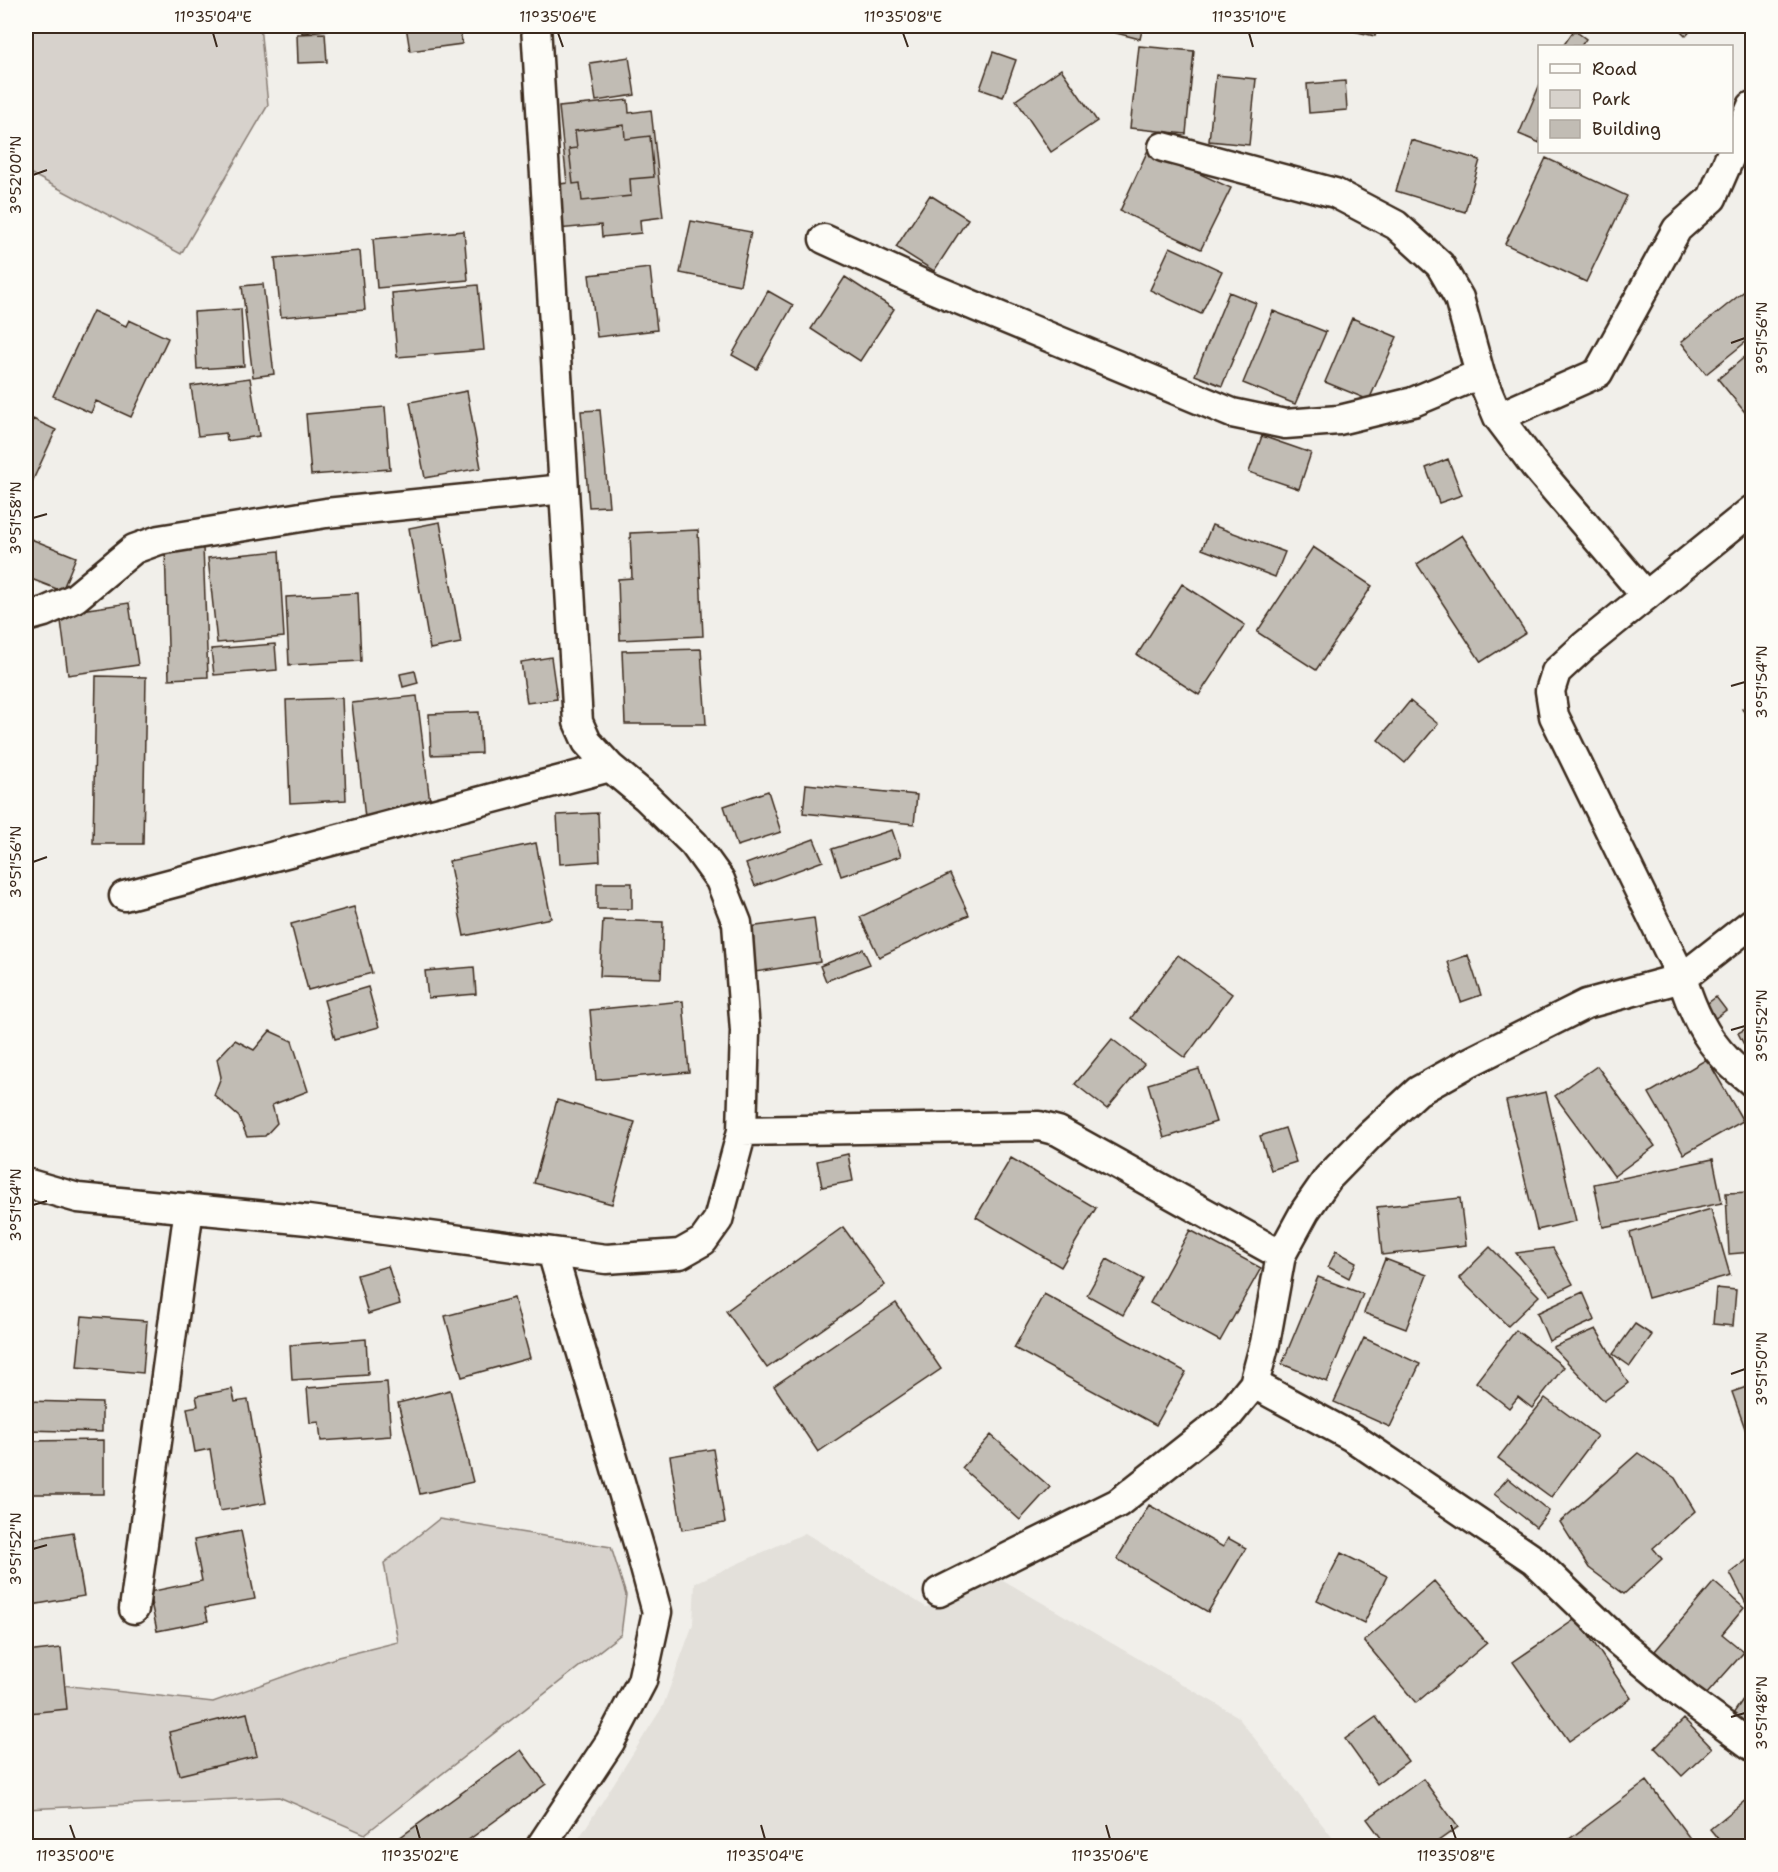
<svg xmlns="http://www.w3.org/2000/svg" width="1778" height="1872" viewBox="0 0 1778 1872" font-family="'Shantell Sans',sans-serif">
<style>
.built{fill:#e3e0da}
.green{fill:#d7d2cc;stroke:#897e75;stroke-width:1.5}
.building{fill:#c1bcb4;stroke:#3b2a1e;stroke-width:1.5;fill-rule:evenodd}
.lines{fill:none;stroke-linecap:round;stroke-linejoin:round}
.minor-casing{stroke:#3b2a1e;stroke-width:33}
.minor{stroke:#fdfcf7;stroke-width:28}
.ticks{fill:none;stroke:#3b2a1e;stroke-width:2}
.neatline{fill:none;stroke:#3b2a1e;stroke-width:2}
.ticks-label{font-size:15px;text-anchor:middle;fill:#3b2a1e}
</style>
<rect width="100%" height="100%" fill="#f1efea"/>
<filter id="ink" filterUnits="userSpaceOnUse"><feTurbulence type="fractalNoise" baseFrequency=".0167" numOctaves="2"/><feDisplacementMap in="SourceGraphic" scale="12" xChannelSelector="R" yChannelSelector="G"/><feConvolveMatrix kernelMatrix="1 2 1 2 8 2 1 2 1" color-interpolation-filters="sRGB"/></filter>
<g filter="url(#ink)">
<!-- built -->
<path class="built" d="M805,1533L926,1607L1003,1580L1237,1716L1339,1846H574L663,1706L693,1624L695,1583Z"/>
<!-- green -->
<path class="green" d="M26,26H260L268,105L181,254L26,171Z
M439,1519L611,1547L626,1595L621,1634L365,1834L279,1797L26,1809V1681L213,1702L338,1657L398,1642L384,1563Z"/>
<!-- building -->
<path class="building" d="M301,26H356L302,33Z
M406,26H460L462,44L410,51Z
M1118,26H1143L1140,39L1116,33Z
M1332,26H1378L1375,36Z
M1676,26H1695L1686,36Z
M1574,30L1586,39L1581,46H1563Z
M325,33L327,62L298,63L297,34Z
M1139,46L1194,51L1186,134L1130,128Z
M993,52L1016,60L1003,97L980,89Z
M629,57L635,95L596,101L590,63Z
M1061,69L1097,121L1051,152L1016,100Z
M1216,75L1256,79L1249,145L1209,141Z
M1345,81L1347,110L1309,113L1307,84Z
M1540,84V143L1519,134Z
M628,100L629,113L651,110L663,217L640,220L641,233L602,237L601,225L557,229L552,185L567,183L559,107ZM624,125L625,139L650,136L654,177L630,179L631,196L582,201L580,183L573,184L569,149L577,148L575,131Z
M624,125L625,139L650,136L654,177L630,179L631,196L582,201L580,183L573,184L569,149L577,148L575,131Z
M1411,140L1480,160L1465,212L1396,191Z
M1148,150L1231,188L1201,249L1120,211Z
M1546,158L1627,196L1586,282L1505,244Z
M930,195L968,219L934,271L896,247Z
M691,221L751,232L740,285L680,273Z
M464,231L468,280L377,288L373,239Z
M1170,247L1222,271L1201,314L1150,290Z
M360,251L365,310L281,317L275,258Z
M650,268L657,330L597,337L589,275Z
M845,277L894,309L860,361L811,329Z
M263,284L274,374L253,377L242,286Z
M478,285L484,350L397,357L392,293Z
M1752,285V337L1706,374L1681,342Z
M768,291L793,305L757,369L732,355Z
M1229,292L1256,303L1222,386L1195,375Z
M241,309L244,366L197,369L194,312Z
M93,311L126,326L129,320L168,338L131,417L96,401L91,413L53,396Z
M1273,311L1326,332L1295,404L1243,383Z
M1352,318L1397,337L1369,400L1325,382Z
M1752,351V421L1718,379Z
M250,378L259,436L227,441L226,433L198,436L191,386Z
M467,391L481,468L425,478L410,402Z
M385,407L390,469L311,475L306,414Z
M600,410L609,506L589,507L581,411Z
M33,419L56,430L26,495V435Z
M1262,436L1311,453L1299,489L1249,472Z
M1448,459L1462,495L1439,503L1426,468Z
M440,522L461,643L430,649L409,528Z
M1212,525L1285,552L1275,577L1202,549Z
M698,530L703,636L620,640L618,579L632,578L630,533Z
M1462,535L1526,633L1481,662L1417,564Z
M26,537L76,557L62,591L26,577Z
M203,547L208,677L169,679L165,548Z
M1313,547L1372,586L1316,670L1257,632Z
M279,551L284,637L217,643L208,558Z
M1182,584L1245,625L1199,695L1137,655Z
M358,593L361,661L289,665L286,597Z
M129,603L138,665L68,675L60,613Z
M275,644L277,670L214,675L211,649Z
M701,649L706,724H625L622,651Z
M551,657L557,699L527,703L521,662Z
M415,671L418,683L403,687L400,674Z
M96,676L146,677L143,844H93Z
M417,696L431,811L365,818L352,703Z
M342,698L346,800L290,803L286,700Z
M1410,701L1438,724L1405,763L1378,740Z
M1752,702V723L1742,709Z
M479,712L481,753L431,755L429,714Z
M806,784L917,795L914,824L803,813Z
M768,791L781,832L737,846L724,806Z
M598,813L600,861L560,864L557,815Z
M892,830L901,856L841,876L832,849Z
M814,839L823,861L755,886L746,864Z
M536,843L551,918L464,936L449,861Z
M950,874L969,915L879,957L860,917Z
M597,883H632V909H597Z
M354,907L372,973L308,990L291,924Z
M814,918L820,962L755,972L749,927Z
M603,920L663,922L661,978L600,976Z
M863,949L870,964L826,981L820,966Z
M1178,955L1232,994L1185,1058L1131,1018Z
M1468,955L1481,995L1461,1002L1448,962Z
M474,967L476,994L428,998L425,971Z
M368,987L379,1027L335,1039L324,1000Z
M1716,997L1726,1010L1709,1023L1700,1009Z
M683,1001L689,1072L596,1080L590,1010Z
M1752,1025V1060L1738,1033Z
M270,1031L292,1041L308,1091L272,1105L277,1123L265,1136L247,1137L239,1117L214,1095L221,1077L217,1059L235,1040L254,1050Z
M1112,1039L1144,1064L1107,1109L1075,1084Z
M1707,1059L1743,1121L1684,1154L1649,1093Z
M1597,1066L1655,1146L1614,1176L1555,1096Z
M1199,1069L1216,1122L1164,1138L1148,1084Z
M1546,1092L1576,1221L1537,1230L1506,1101Z
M557,1100L635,1122L612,1204L534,1183Z
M1285,1128L1296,1162L1271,1170L1260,1136Z
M848,1154L853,1181L822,1187L817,1161Z
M1011,1158L1096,1208L1061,1267L976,1217Z
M1713,1159L1722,1203L1603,1227L1594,1184Z
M1752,1192V1252L1729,1254L1726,1193Z
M1460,1198L1466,1245L1382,1255L1377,1207Z
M1711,1209L1730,1275L1648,1298L1630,1233Z
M843,1227L885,1285L767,1368L726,1311Z
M1190,1230L1261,1268L1220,1341L1150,1303Z
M1490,1247L1539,1296L1508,1326L1459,1278Z
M1553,1248L1573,1284L1551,1295L1516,1253Z
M1336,1251L1356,1262L1349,1278L1328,1267Z
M1107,1259L1143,1279L1123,1315L1087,1295Z
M1385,1259L1427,1275L1406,1329L1364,1313Z
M388,1266L400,1304L368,1314L357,1275Z
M1318,1277L1363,1294L1327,1382L1282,1364Z
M1716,1288L1736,1290L1733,1326L1713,1324Z
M1583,1292L1595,1320L1549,1341L1537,1313Z
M1044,1294L1186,1372L1156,1425L1014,1348Z
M514,1298L530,1358L462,1377L445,1316Z
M896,1303L941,1369L818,1452L774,1386Z
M82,1316L147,1321L143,1373L77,1367Z
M1635,1324L1652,1335L1630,1366L1613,1354Z
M1596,1329L1628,1383L1604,1401L1553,1347Z
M1516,1330L1564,1367L1532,1408L1518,1397L1509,1408L1476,1382Z
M1364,1338L1420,1364L1390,1427L1334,1402Z
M366,1339L368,1375L292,1380L290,1345Z
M387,1382L391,1436L321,1441L319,1422L310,1423L307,1388Z
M1752,1385V1448L1732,1392Z
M232,1389L235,1402L248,1400L266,1503L220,1511L210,1449L195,1452L187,1408L198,1406L196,1396Z
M450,1390L473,1482L420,1494L398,1403Z
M1545,1398L1597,1436L1551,1497L1498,1458Z
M26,1401L102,1403V1432L26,1430Z
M991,1435L1050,1487L1020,1520L962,1468Z
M104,1440V1494H26V1441Z
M713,1449L725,1523L682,1530L670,1456Z
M1638,1453L1675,1478L1695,1511L1653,1548L1662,1559L1624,1594L1589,1568L1560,1522Z
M1508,1478L1549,1511L1536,1527L1494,1494Z
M1149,1505L1223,1547L1228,1538L1246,1548L1208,1612L1117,1559Z
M241,1531L255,1599L205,1608L208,1621L157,1631L149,1592L202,1581L194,1540Z
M73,1532L84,1596L26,1606V1540Z
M1341,1553L1387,1576L1364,1623L1317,1600Z
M1752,1556V1615L1730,1573Z
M1434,1581L1487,1643L1416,1703L1364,1641Z
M1714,1582L1744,1608L1722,1634L1744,1652L1706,1695L1655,1651Z
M1577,1618L1631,1698L1569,1741L1513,1662Z
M61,1648L67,1709L29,1713L26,1682V1652Z
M1752,1686V1727L1733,1714Z
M247,1713L257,1756L179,1775L169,1732Z
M1376,1717L1408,1761L1377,1784L1345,1739Z
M1684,1719L1712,1748L1682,1776L1655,1748Z
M521,1750L546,1784L460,1846H388Z
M1423,1779L1458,1827L1431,1846H1387L1367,1819Z
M1647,1781L1692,1841L1685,1846H1560Z
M1752,1795V1846H1724L1710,1829Z"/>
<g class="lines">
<!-- minor casing -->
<g class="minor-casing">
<path id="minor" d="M1163,147L1335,193L1396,225L1440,265L1459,298L1480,374L1498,417L1535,466L1646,596
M824,239L929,287L1232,413L1285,424L1339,420L1413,402L1480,374
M1498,417L1598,373L1677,229L1712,198L1752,106
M1752,510L1584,646L1556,672L1550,691L1554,716L1682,978C1692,1009 1704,1037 1727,1060C1734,1068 1744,1075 1752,1082
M26,617L44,612L75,598L134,549L159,540L326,513L564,489
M124,896L610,767
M742,1131L1039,1126L1058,1131L1281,1255
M26,1183L78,1198L308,1220L606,1259L680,1254L703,1241L718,1220L742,1131L745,1031L737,923L720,880L694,844L646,797L610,767L587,742L578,722L536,26
M1254,1384L1352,1437L1534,1560L1618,1641L1685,1697L1752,1746
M939,1592L1118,1503L1228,1416L1254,1384L1265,1343L1281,1255L1305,1211L1328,1178L1369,1136L1418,1091L1468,1063L1586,1004L1682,978L1752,923
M134,1609L189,1208
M541,1846L610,1742L642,1681L657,1612L641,1553L552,1252"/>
</g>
<!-- minor -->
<use href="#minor" class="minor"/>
</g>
</g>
<!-- ticks -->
<path class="ticks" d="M213,33L217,47M558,33L563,47M903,33L908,47M1249,33L1253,47M33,175L47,170M1731,343L1745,338M33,518L47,514M1731,686L1745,682M33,862L47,857M1731,1030L1745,1026M33,1205L47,1201M1731,1374L1745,1369M33,1549L47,1545M1731,1717L1745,1713M70,1825L75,1839M416,1825L420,1839M761,1825L765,1839M1106,1825L1110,1839M1451,1825L1456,1839"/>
<!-- margin -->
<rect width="1778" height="1872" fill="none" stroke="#fdfcf7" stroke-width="66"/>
<!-- legend -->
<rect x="1538" y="45" width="195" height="108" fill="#fdfcf7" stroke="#afa8a0" stroke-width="1.5"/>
<rect x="1550" y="64" width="30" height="9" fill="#fdfcf7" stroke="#afa8a0" stroke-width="1.5"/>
<text x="1592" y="75" font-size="18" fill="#3b2a1e">Road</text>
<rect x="1550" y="90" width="30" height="18" fill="#d7d2cc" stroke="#afa8a0" stroke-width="1.5"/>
<text x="1592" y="105" font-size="18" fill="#3b2a1e">Park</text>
<rect x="1550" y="120" width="30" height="18" fill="#c1bcb4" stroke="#afa8a0" stroke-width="1.5"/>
<text x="1592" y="135" font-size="18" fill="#3b2a1e">Building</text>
<rect x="33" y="33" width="1712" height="1806" class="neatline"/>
<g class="ticks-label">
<text x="213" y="22">11°35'04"E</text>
<text x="558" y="22">11°35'06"E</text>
<text x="903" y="22">11°35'08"E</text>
<text x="1249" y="22">11°35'10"E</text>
<text transform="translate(16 175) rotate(-90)" y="5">3°52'00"N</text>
<text transform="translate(1762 338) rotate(-90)" y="5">3°51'56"N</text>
<text transform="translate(16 518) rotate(-90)" y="5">3°51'58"N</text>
<text transform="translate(1762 682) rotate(-90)" y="5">3°51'54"N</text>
<text transform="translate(16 862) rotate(-90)" y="5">3°51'56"N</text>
<text transform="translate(1762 1026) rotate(-90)" y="5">3°51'52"N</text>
<text transform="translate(16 1205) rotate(-90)" y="5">3°51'54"N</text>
<text transform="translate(1762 1369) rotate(-90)" y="5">3°51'50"N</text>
<text transform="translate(16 1549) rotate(-90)" y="5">3°51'52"N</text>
<text transform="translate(1762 1713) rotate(-90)" y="5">3°51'48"N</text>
<text x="75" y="1861">11°35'00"E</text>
<text x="420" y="1861">11°35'02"E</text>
<text x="765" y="1861">11°35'04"E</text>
<text x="1110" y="1861">11°35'06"E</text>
<text x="1456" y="1861">11°35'08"E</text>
</g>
</svg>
